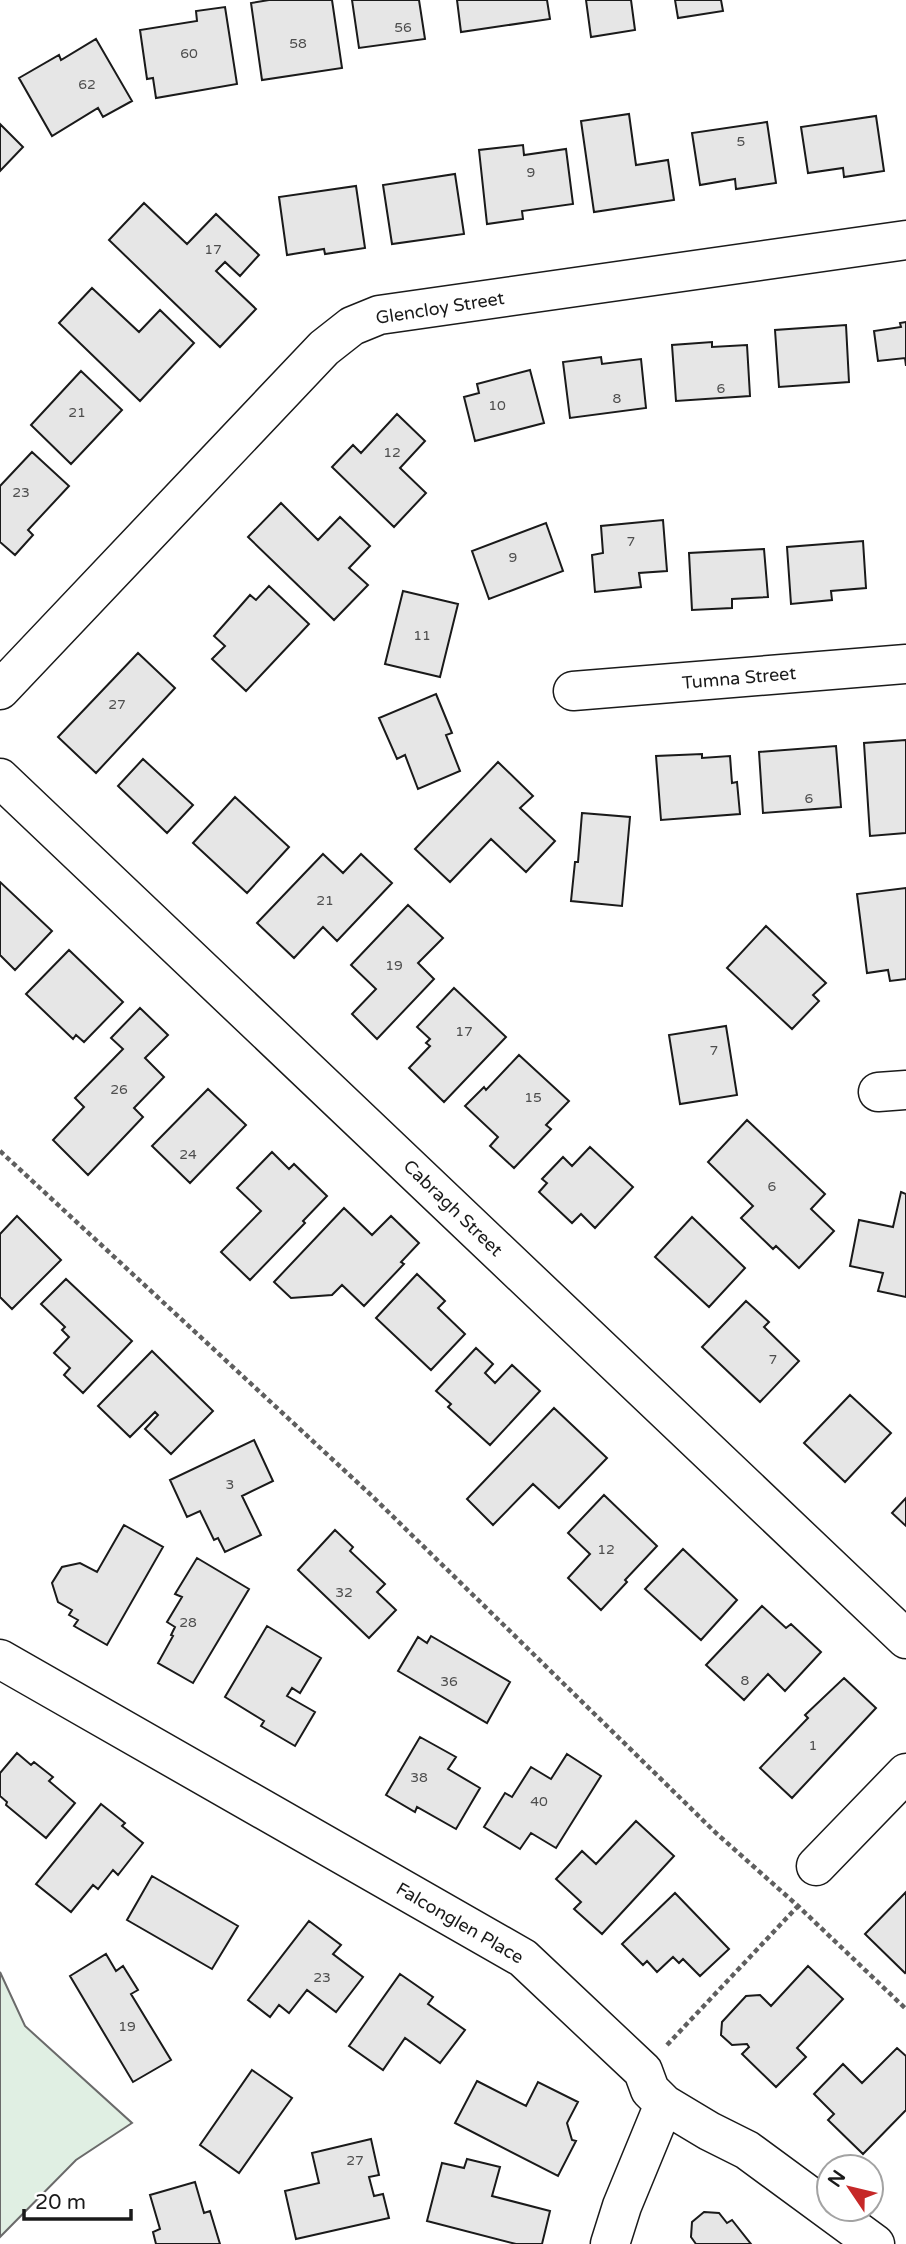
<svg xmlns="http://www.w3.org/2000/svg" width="906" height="2244" viewBox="0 0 906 2244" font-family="'Varela Round',sans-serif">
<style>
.green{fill:#e0efe3;stroke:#6a6a6a;stroke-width:2}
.building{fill:#e6e6e6;stroke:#1a1a1a;stroke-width:2}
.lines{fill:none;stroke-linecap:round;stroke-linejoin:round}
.minor-casing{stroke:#1a1a1a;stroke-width:41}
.path{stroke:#5f5f5f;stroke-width:4.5;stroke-dasharray:5 3.5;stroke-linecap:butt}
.minor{stroke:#fff;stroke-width:38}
.labels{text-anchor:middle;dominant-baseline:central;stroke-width:5;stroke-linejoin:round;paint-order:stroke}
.number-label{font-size:14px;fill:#4d4d4d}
.street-label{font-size:18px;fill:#1a1a1a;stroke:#fff}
</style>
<rect width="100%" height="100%" fill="#fff"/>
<!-- green -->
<path class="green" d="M0,1972L25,2026L132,2123L76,2160L0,2237Z"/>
<!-- building -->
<path class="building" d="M269,0H332L342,68L262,80L251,3Z
M352,0H419L425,39L359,48Z
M457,0H547L550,19L461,32Z
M586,0H631L635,30L591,37Z
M675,0H721L723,11L678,18Z
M225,7L237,84L156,98L153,78L147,79L140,30L197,21L196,11Z
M96,39L132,101L103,117L98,108L52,136L19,78L59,55L61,60Z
M629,114L636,165L668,160L674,200L594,212L581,121Z
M876,116L884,171L844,177L843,168L808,173L801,127Z
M767,122L776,183L736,189L735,179L700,185L692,133Z
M0,124L23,147L0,171Z
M523,145L524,155L566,149L573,204L522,211L523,219L487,224L479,150Z
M455,174L464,234L392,244L383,185Z
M356,186L365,248L325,254L324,249L287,255L279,197Z
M144,203L187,244L216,214L259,255L240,276L225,262L216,271L256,309L220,347L109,240Z
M92,288L139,332L160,310L194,343L140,401L59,323Z
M906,322V366L905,358L878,361L874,331L901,327L900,323Z
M846,325L849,382L779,387L775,330Z
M712,342V347L747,345L750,396L676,401L672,345Z
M601,357L602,364L641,359L646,408L570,418L563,362Z
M530,370L544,423L475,441L464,397L479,393L477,384Z
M81,371L122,410L71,464L31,425Z
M397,414L425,441L400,468L426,493L394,527L332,467L353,445L361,453Z
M32,452L69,486L28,530L33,535L15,555L0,542V486Z
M281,503L318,540L340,517L370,546L349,568L368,585L334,620L248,537Z
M663,520L667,571L639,573L641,587L595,592L592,555L603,553L601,526Z
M546,523L563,571L489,599L472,551Z
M863,541L866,588L831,591L832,600L791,604L787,547Z
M764,549L768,597L732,599V608L692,610L689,553Z
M269,586L309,624L246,691L212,659L225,646L214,636L250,595L256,600Z
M403,591L458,604L440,677L385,664Z
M138,653L175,688L96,773L58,737Z
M436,694L452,733L446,735L460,771L418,789L405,755L397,759L379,718Z
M906,740V833L870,836L864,743Z
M836,746L841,807L763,813L759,752Z
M702,754V758L730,756L732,783L737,782L740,814L661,820L656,756Z
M143,759L193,805L167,833L118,786Z
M498,762L533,796L520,808L555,841L526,872L491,839L450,882L415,849Z
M235,797L289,847L247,893L193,843Z
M582,813L630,817L622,906L571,901L575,862H578Z
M323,854L343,873L361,854L392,883L337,941L323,927L294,958L257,923Z
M0,882L52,931L15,970L0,955Z
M906,888V979L890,981L888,970L867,973L857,894Z
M408,905L443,938L418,963L434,979L377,1039L352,1014L376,989L351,965Z
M766,926L826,983L813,995L819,1001L792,1029L727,968Z
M69,950L123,1002L84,1042L76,1035L73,1039L26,994Z
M454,988L506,1037L444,1102L409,1068L430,1046L426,1043L430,1039L417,1027Z
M140,1008L168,1035L145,1058L164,1077L134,1108L143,1117L88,1175L53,1140L84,1107L75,1098L123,1049L111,1038Z
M726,1026L737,1095L680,1104L669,1035Z
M519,1055L569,1101L546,1125L551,1129L514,1168L490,1146L498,1137L465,1106L484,1087L486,1090Z
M208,1089L246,1125L190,1183L152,1146Z
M747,1120L825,1194L811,1209L834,1231L799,1268L776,1246L773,1249L741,1218L753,1206L708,1162Z
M590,1147L633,1187L595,1228L581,1214L572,1223L539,1192L547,1183L542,1179L563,1157L572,1166Z
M272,1152L289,1169L294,1164L327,1196L303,1221L305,1223L250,1280L221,1252L261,1211L237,1188Z
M901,1192L906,1194V1297L878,1291L883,1273L850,1266L859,1220L893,1227Z
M344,1208L372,1235L391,1216L419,1243L401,1262L404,1264L364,1306L342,1285L332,1295L291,1298L274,1282Z
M17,1216L61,1260L12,1309L0,1297V1234Z
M692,1217L745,1268L709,1307L655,1257Z
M417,1274L445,1301L438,1308L465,1334L431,1370L376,1318Z
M66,1279L132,1341L83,1393L64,1375L70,1368L54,1353L69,1337L62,1330L65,1327L41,1304Z
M746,1301L769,1322L764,1327L799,1361L760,1402L702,1347Z
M476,1348L493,1364L485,1373L495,1383L512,1365L540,1391L490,1445L448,1407L451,1404L436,1391Z
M152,1351L213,1411L171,1454L145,1429L158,1415L155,1412L130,1437L98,1406Z
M850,1395L891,1433L845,1482L804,1443Z
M554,1408L607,1458L559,1508L533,1484L493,1525L467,1499Z
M254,1440L273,1481L242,1496L261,1535L225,1552L218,1538L214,1540L200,1511L187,1517L170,1480Z
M604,1495L657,1546L625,1580L627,1582L601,1610L568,1578L590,1554L568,1533Z
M906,1498V1526L892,1513Z
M124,1525L163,1547L107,1645L74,1626L78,1620L69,1615L72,1610L58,1602L52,1583L62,1567L80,1563L97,1572Z
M335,1530L353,1547L350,1551L385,1584L377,1592L396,1610L369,1638L298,1570Z
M683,1549L737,1600L701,1640L645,1589Z
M197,1558L249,1589L193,1683L158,1663L173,1636L171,1635L175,1627L167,1622L182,1597L175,1594Z
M762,1606L786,1628L791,1624L821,1652L785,1691L768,1674L744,1700L706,1665Z
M267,1626L321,1658L300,1693L292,1688L287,1696L315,1712L295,1746L261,1726L264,1721L225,1697Z
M431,1636L510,1682L487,1723L398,1671L418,1637L427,1643Z
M844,1678L876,1708L792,1798L760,1768L808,1718L805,1715Z
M420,1737L456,1757L448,1769L480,1788L456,1829L417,1807L415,1812L386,1795Z
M17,1753L31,1765L34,1762L53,1777L49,1781L75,1803L46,1838L6,1805L7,1802L0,1796V1773Z
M567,1754L601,1776L556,1848L531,1833L520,1849L484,1827L505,1793L512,1797L531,1767L551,1779Z
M101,1804L125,1823L122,1826L143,1843L118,1875L113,1870L98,1889L93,1885L71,1912L36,1884Z
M636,1821L674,1856L602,1934L574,1909L581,1902L556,1879L582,1851L596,1864Z
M152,1876L238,1926L212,1969L127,1920Z
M906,1892V1972L905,1973L865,1934Z
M675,1893L729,1949L700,1976L683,1959L679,1963L673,1957L657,1972L647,1961L643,1965L622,1944Z
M309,1921L341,1945L333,1954L363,1977L336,2012L307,1990L289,2013L279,2005L270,2017L248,2000Z
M106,1954L116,1971L123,1966L138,1990L131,1994L171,2060L133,2082L70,1976Z
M808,1966L843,1999L797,2048L806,2057L776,2087L742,2054L749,2047L747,2044L732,2045L721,2035L722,2022L746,1996L760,1995L771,2006Z
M400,1974L433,1997L428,2004L465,2030L440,2063L405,2038L383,2070L349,2046Z
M897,2048L906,2056V2110L863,2154L828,2120L834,2114L814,2094L843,2064L862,2083Z
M252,2070L292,2098L239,2173L200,2145Z
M477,2081L526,2106L538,2082L578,2102L567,2123L572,2140L576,2141L558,2176L455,2123Z
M371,2139L379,2175L369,2177L374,2196L383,2194L389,2218L296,2239L285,2191L319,2183L312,2153Z
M467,2159L500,2167L492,2196L550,2211L542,2244H516L427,2221L442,2163L464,2168Z
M195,2182L204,2213L210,2211L220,2244H156L153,2232L160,2229L150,2195Z
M704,2212L719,2213L727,2223L732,2220L751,2244H696L691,2237L692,2222Z"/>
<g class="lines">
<!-- minor casing -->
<g class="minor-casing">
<path id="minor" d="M0,690L324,348L352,326L379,315L906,240
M573,691L906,664
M0,778L906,1639
M878,1092L906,1090
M0,1659L523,1958L643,2071L650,2090L664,2104L709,2131L747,2150L875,2244
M816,1866L906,1773
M610,2244L622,2206L664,2104"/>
</g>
<!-- path -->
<path class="path" d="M0,1151L372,1496L716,1833L798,1906L906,2009
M667,2045L798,1906"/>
<!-- minor -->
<use href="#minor" class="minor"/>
</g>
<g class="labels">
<!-- number labels -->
<g class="number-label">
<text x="403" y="27">56</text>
<text x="298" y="43">58</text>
<text x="189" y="53">60</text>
<text x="87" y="84">62</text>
<text x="741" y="141">5</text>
<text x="531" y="172">9</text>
<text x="213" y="249">17</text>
<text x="721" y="388">6</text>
<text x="617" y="398">8</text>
<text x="497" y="405">10</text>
<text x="77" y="412">21</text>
<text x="392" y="452">12</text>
<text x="21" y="492">23</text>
<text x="631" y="541">7</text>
<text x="513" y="557">9</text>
<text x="422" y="635">11</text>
<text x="117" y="704">27</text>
<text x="809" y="798">6</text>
<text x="325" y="900">21</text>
<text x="394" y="965">19</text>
<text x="464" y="1031">17</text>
<text x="714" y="1050">7</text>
<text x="119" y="1089">26</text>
<text x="533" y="1097">15</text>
<text x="188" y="1154">24</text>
<text x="772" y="1186">6</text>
<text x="773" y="1359">7</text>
<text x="230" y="1484">3</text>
<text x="606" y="1549">12</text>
<text x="344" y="1592">32</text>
<text x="188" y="1622">28</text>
<text x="745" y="1680">8</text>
<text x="449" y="1681">36</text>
<text x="813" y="1745">1</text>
<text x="419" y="1777">38</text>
<text x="539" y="1801">40</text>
<text x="322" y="1977">23</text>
<text x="127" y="2026">19</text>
<text x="355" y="2160">27</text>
</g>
<!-- street labels -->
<g class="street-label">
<text transform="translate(440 308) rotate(-9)">Glencloy Street</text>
<text transform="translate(739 678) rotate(-5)">Tumna Street</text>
<text transform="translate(453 1208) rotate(44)">Cabragh Street</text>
<text transform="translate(460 1923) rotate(30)">Falconglen Place</text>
</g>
</g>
<!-- north arrow -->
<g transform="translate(850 2188) rotate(305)"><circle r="33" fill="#ffffff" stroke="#a3a3a3" stroke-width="2"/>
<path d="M0-5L12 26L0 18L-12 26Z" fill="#c62828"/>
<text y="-10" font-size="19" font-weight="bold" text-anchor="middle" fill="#1a1a1a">N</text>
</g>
<!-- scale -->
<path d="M24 2209v10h107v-10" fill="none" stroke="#1a1a1a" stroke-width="3.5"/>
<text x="35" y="2209" font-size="21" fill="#1a1a1a" stroke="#ffffff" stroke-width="5" paint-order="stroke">20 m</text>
</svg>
